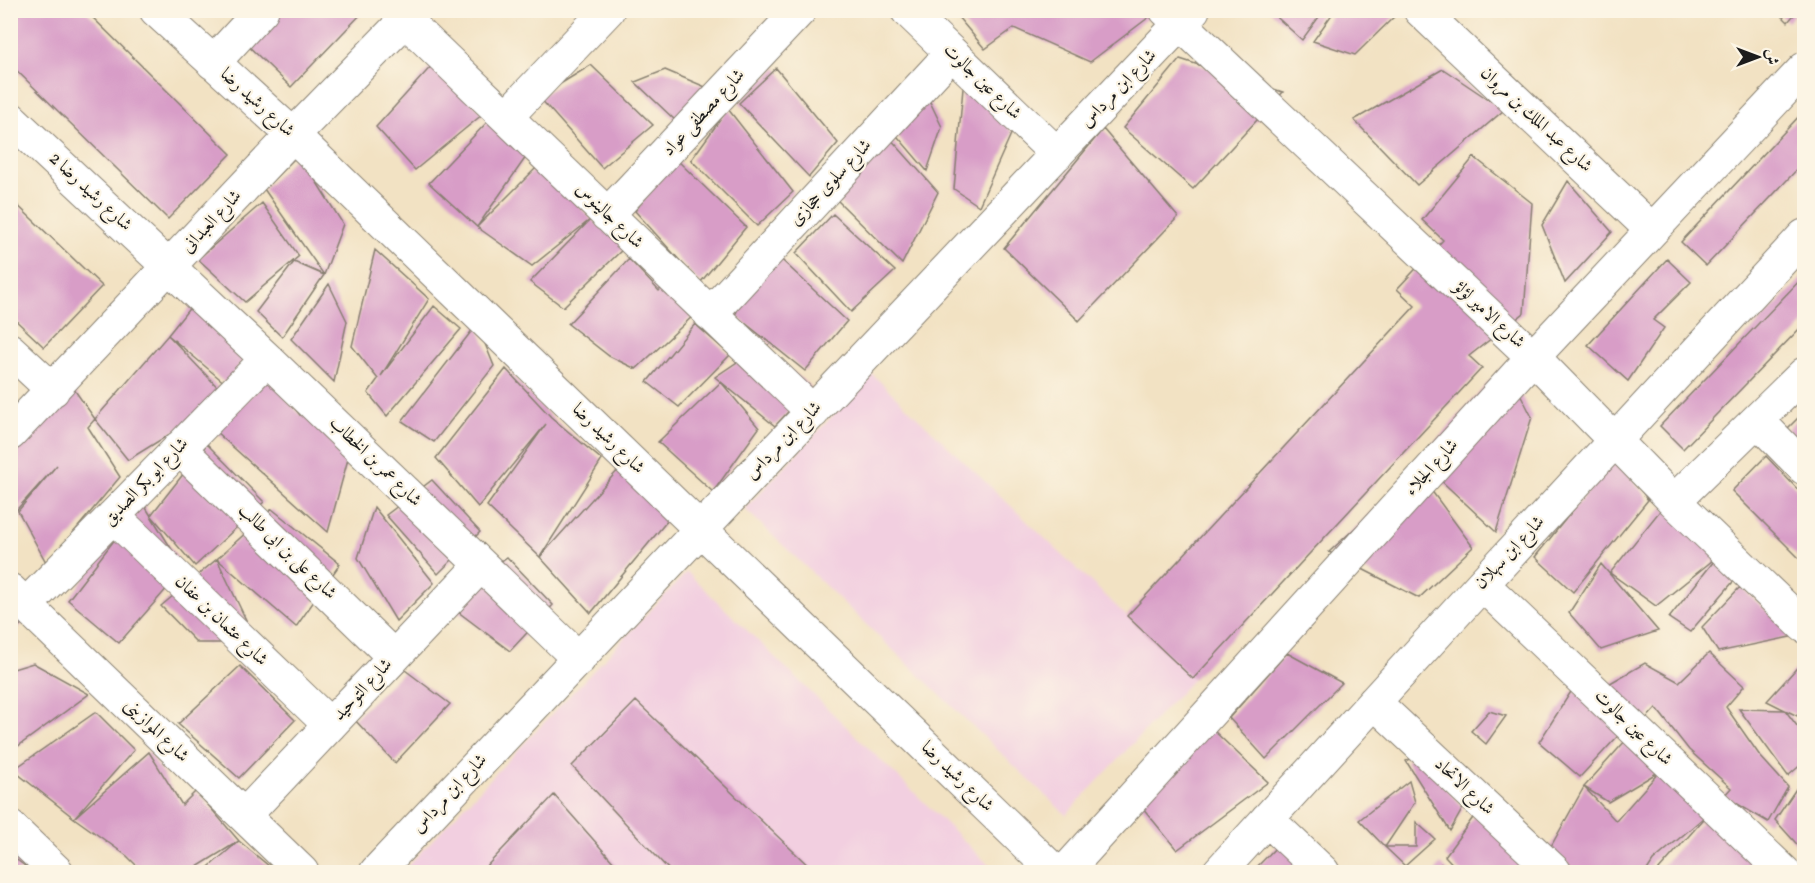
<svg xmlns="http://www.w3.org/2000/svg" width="1815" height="883" viewBox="0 0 1815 883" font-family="Vollkorn,Amiri,serif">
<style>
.built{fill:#f2cfe0}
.building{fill:#d89dc7}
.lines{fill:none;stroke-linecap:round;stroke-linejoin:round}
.minor-casing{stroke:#877f70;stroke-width:35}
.minor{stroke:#fff;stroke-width:33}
.labels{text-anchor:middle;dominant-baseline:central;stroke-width:4.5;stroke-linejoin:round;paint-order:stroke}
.street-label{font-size:18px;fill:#1c1c1c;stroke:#fcf5e5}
</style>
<rect width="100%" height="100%" fill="#fcf5e5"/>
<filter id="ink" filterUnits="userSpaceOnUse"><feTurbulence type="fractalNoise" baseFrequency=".0167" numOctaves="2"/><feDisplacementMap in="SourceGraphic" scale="12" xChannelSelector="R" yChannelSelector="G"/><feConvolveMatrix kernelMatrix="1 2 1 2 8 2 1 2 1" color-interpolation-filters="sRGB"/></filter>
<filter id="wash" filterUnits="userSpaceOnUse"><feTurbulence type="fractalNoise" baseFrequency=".008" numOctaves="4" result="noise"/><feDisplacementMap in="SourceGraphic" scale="24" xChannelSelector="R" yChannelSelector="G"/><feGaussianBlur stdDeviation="1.35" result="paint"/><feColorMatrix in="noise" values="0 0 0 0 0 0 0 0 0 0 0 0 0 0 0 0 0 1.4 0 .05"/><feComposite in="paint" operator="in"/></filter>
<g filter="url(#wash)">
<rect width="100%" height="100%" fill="#f2e2c3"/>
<!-- built -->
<path class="built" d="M872,374L1193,679L1066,815L745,509Z
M687,572L996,872H402Z"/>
<g id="blocks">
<!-- building -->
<path class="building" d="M15,10H85L231,154L168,219L10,64V15Z
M207,10H221L214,17Z
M271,10H365L291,87L242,40Z
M952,10H1024L1031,16L1037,10H1148L1153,14L1090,62L1014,28L985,49Z
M1269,10H1324L1302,40Z
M1335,10H1401L1355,55L1313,41Z
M1776,10H1798L1788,22Z
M1180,59L1283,92L1193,189L1123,128Z
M435,62L483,114L415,170L376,127Z
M591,65L653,125L602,168L539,97Z
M776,68L838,143L809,177L739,103Z
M1443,69L1504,110L1417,185L1354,120Z
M665,70L708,88L676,121L635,82Z
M964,77L1012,132L979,206L954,189Z
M922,85L942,127L927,171L892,130Z
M728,109L793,192L757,226L691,160Z
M1804,111V162L1706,266L1681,242Z
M491,118L526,157L477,227L429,183Z
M1103,129L1178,217L1079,321L1004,248Z
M889,137L938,192L902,264L836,199Z
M299,154L343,224L324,275L264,189Z
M1474,157L1532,203L1524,313L1469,356L1482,368L1193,679L1127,616L1415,306L1397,289L1443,240L1422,220Z
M676,159L746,227L700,283L635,211Z
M540,164L591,219L532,266L477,227Z
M1568,181L1612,232L1565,283L1542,225Z
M10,198L102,286L44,347L10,315Z
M262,203L299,256L245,302L198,259Z
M833,214L895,271L851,312L796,253Z
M591,219L625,247L563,307L530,282Z
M770,249L847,321L805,371L735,315Z
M375,250L429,299L381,376L434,306L461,329L387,416L368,393L378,379L352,346Z
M629,259L659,291L665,284L695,314L636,369L609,356L568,324Z
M1667,259L1691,282L1653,320L1664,328L1628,381L1588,345Z
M294,262L324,275L282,337L256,312Z
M1804,276V324L1683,449L1660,426Z
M329,284L347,321L334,382L291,339Z
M200,295L245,358L226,384L168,335Z
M477,324L494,366L434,442L402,421Z
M695,324L730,355L679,407L647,382Z
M168,335L228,398L128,460L95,419Z
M761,346L811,387L775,426L715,377Z
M1505,364L1532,417L1496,532L1419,460Z
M59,368L95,419L88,427L120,477L47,564L18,511L57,465L10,517V440Z
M506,369L551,417L602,460L540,557L487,506L546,424L478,507L436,458Z
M270,377L300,415L304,411L348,459L328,532L215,431Z
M721,382L759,428L713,492L658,442Z
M1804,412V446L1787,429Z
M207,444L264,502L195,566L151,515Z
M1766,456L1804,496V563L1732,491Z
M1616,457L1648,500L1573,592L1535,557Z
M619,469L672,515L591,613L540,557Z
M1417,471L1473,547L1419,598L1329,552Z
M432,480L480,532L438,574L386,515Z
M143,503L184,569L119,643L68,600Z
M374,507L434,583L396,621L358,558Z
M1663,507L1718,556L1656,606L1610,573Z
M272,509L340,564L296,627L217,559Z
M1718,556L1738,576L1690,632L1669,618Z
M507,557L553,605L510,651L445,602Z
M217,559L257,643H197L161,606Z
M1601,564L1658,631L1601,650L1569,613Z
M1740,587L1795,636L1718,652L1702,627Z
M10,607L23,623L10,634Z
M1287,653L1342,683L1266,759L1229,718Z
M1709,653L1744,686L1726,707L1760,756L1788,787L1768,822L1724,796L1731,788L1689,750L1656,708L1642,723L1605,686L1645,663L1679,682Z
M1804,660V719L1785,710L1804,735V762L1788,776L1739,709L1785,710L1767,701Z
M33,663L89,694L10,752V670Z
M240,666L295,720L239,778L178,724Z
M405,670L450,704L395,763L354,719Z
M1572,690L1629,724L1580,777L1539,742Z
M636,701L815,872H671L572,766Z
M1489,711L1506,716L1486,744L1471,731Z
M96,712L134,750L74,818L13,770Z
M1212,729L1268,782L1177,850L1134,797Z
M1635,730L1778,872H1755L1762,864L1753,872H1657L1710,812L1653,861L1646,872H1578L1550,848L1584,787L1616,821L1660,771L1608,802L1584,787Z
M149,752L182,805L196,791L239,841L276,872H203L239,841L189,872H143L127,856L74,818Z
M1417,756L1463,808L1450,831L1406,761Z
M1804,777V852L1775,820Z
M1409,781L1415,802L1385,847L1359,820Z
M554,795L622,872L482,871Z
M1475,815L1530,867L1525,872H1460L1445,856Z
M1416,822L1435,839L1405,866L1385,847H1416Z
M1286,837L1309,872H1252Z
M10,855L25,866L18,872H10Z
M1441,864L1449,872H1435Z"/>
</g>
</g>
<g filter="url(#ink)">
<use href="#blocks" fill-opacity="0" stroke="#877f70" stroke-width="1.5"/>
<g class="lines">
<!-- minor casing -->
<g class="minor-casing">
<path id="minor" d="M156,10L293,135L1055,872
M907,10L1057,154
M1166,10L1533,357L1674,501L1804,626
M1420,10L1652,230
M405,20L813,412
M213,63L262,10
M506,117L608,10
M10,118L267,359L579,659
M607,215L800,10
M710,314L952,53
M10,350L53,390
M1758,421L1804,468
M10,434L293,135L415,10
M179,448L394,657
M1674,501L1804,374
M113,516L330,725
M1482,584L1784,872
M10,590L302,872
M26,605L267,359
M1374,702L1555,872
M244,816L481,565
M1267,819L1323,872
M10,827L57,872
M376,872L1193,10
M1065,872L1533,357L1804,69
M1219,872L1482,584L1804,236"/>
</g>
<!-- minor -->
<use href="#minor" class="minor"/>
</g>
</g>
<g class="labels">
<!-- street labels -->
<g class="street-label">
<text transform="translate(982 82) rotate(44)">شارع عين جالوت</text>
<text transform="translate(1119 89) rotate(-46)">شارع ابن مرداس</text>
<text transform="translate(257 103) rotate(42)">شارع رشيد رضا</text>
<text transform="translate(704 113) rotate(-47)">شارع مصطفى عواد</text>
<text transform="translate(1536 120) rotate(43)">شارع عبد الملك بن مروان</text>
<text transform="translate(831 183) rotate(-47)">شارع سلوى حجازى</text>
<text transform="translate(90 192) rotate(43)">شارع رشيد رضا 2</text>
<text transform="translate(609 216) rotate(44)">شارع جالينوس</text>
<text transform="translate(212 222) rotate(-47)">شارع العبدانى</text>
<text transform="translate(1489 315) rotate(43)">شارع الامير لؤلؤ</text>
<text transform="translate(608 439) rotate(44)">شارع رشيد رضا</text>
<text transform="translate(784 441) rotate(-46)">شارع ابن مرداس</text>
<text transform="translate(375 462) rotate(44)">شارع عمر بن الخطاب</text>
<text transform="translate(1432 468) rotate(-48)">شارع الجلاء</text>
<text transform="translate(146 482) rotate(-46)">شارع ابو بكر الصديق</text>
<text transform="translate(287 552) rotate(44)">شارع على بن ابى طالب</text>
<text transform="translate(1510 553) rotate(-47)">شارع ابن سهلان</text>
<text transform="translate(221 621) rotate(44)">شارع عثمان بن عفان</text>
<text transform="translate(363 690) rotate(-47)">شارع التوحيد</text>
<text transform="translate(1633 728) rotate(44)">شارع عين جالوت</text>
<text transform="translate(156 731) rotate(44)">شارع الموازينى</text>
<text transform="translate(957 777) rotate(44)">شارع رشيد رضا</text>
<text transform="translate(1464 787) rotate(43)">شارع الاتحاد</text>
<text transform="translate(450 794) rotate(-47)">شارع ابن مرداس</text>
</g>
</g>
<!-- margin -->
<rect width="1815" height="883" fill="none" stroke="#fcf5e5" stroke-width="36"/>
<!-- north arrow -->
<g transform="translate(1758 57) rotate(90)" stroke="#fcf5e5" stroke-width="4.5" paint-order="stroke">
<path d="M0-4.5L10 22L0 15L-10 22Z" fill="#1c1c1c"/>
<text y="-9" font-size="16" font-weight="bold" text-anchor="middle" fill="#1c1c1c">ش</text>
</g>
</svg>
